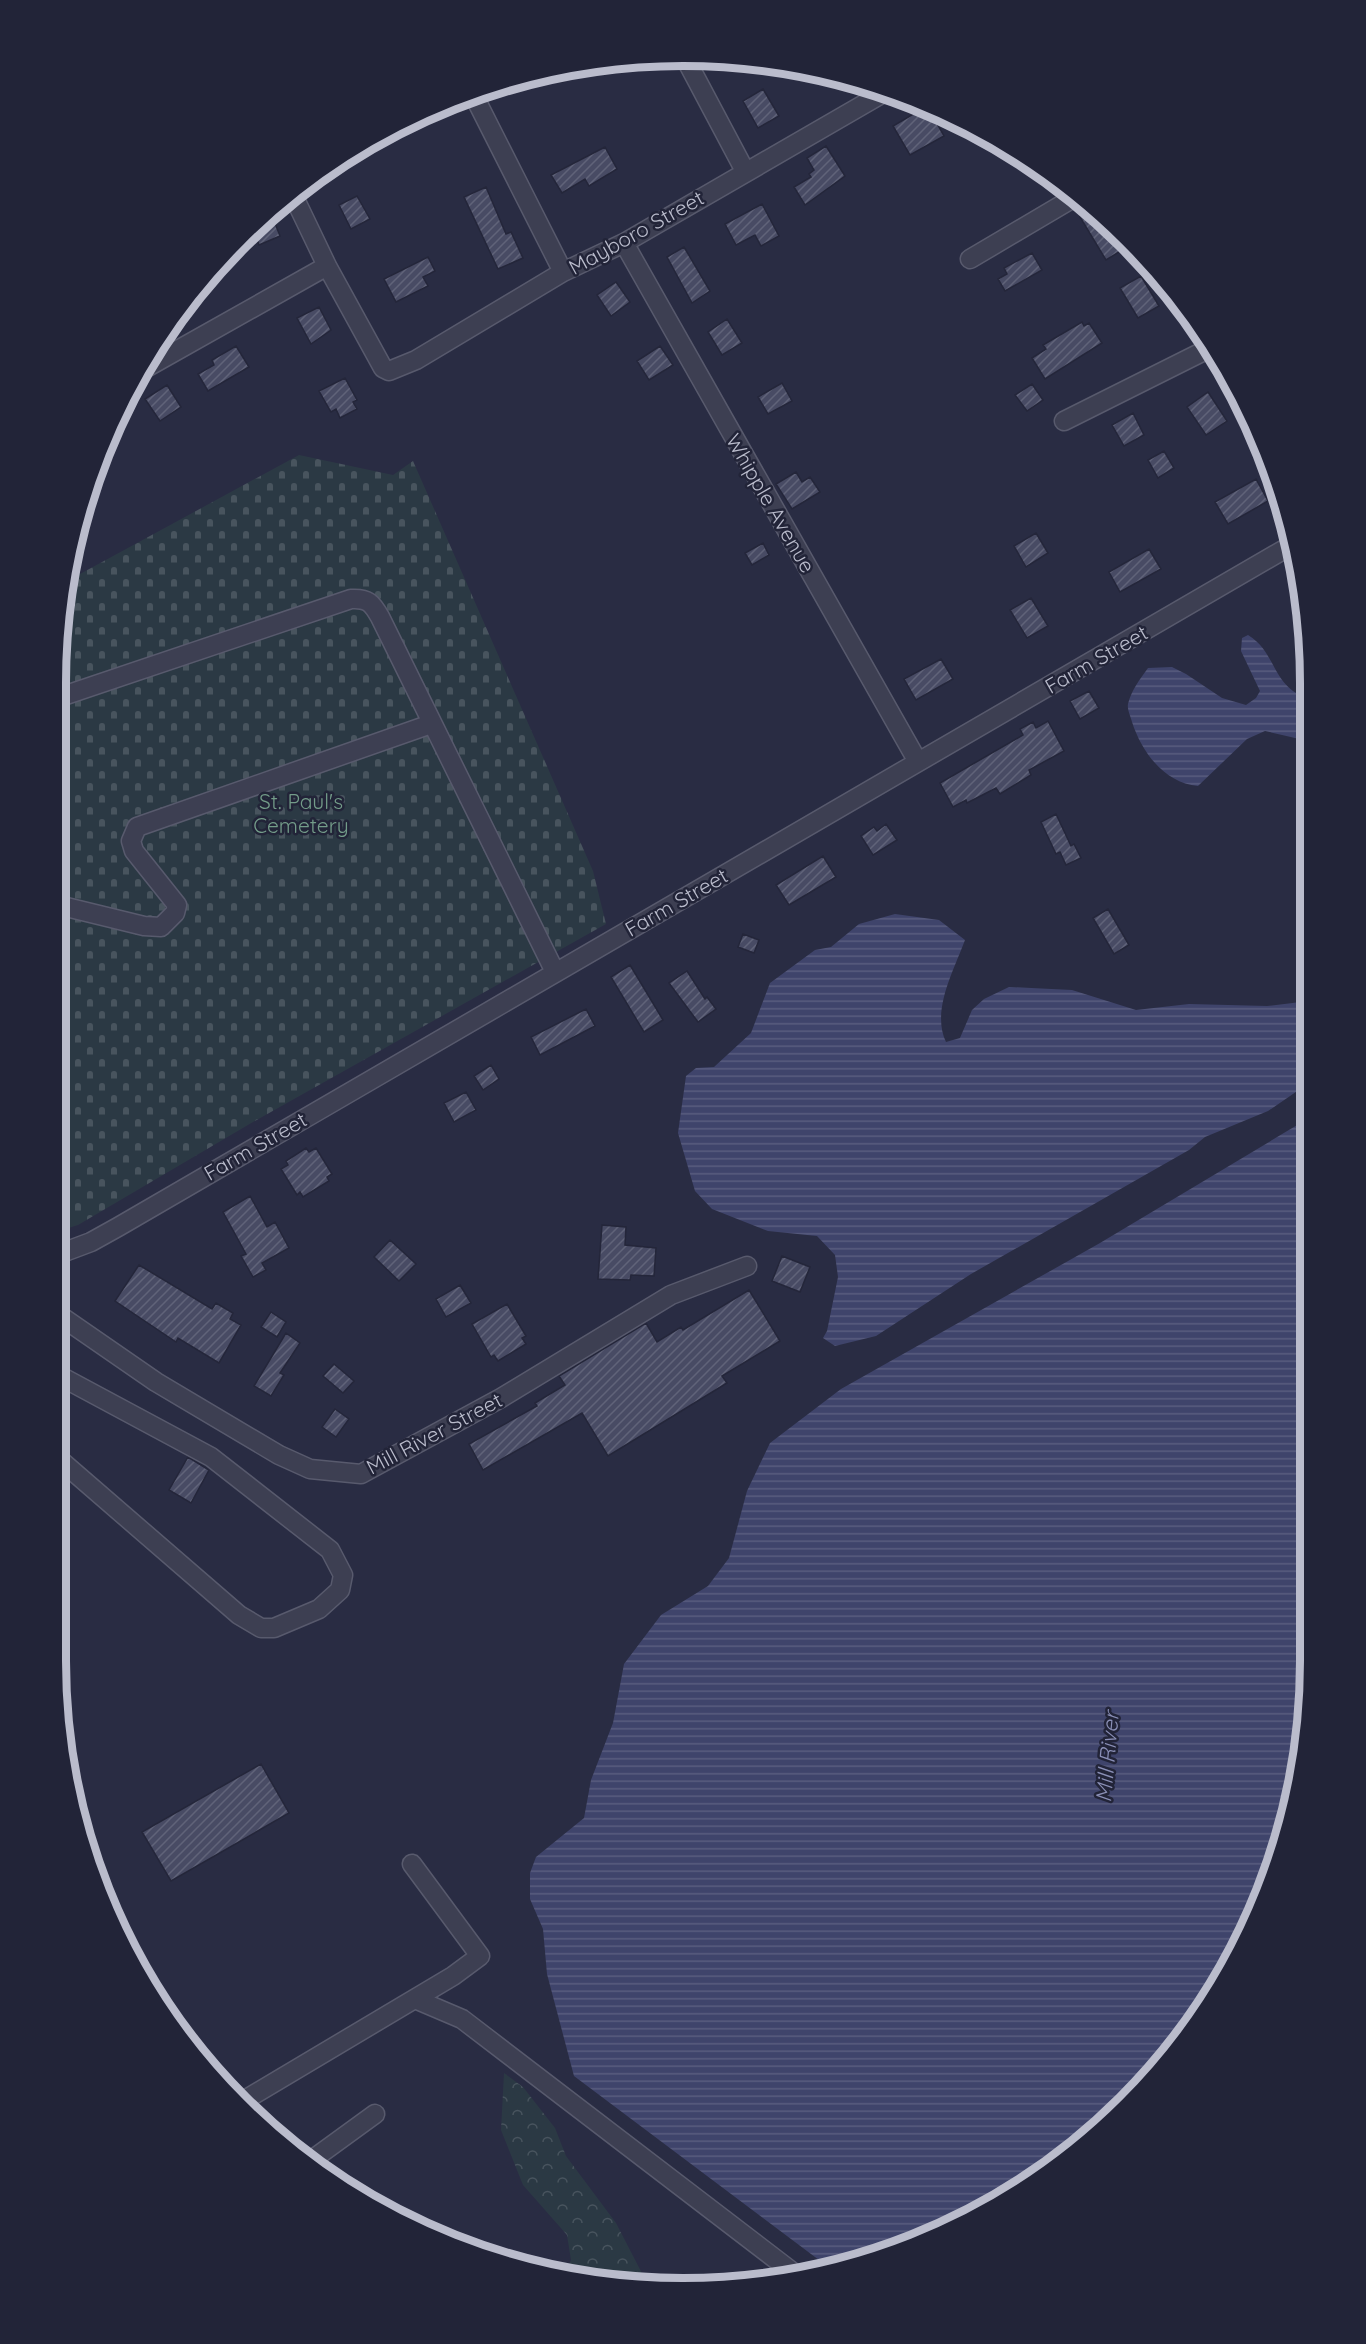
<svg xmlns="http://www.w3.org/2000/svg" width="1366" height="2344" viewBox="0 0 1366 2344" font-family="Quicksand,sans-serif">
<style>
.forest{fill:url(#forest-crowns)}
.cemetery{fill:url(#cemetery-stones)}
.water{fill:url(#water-rules)}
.building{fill:url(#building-hatch);stroke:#24263a;stroke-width:1.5}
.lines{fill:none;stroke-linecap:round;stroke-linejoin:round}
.minor-casing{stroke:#585a6d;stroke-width:21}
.minor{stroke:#3d3f52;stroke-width:18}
.labels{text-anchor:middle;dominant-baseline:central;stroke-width:5;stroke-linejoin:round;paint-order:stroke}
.street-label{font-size:21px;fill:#babccc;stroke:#222438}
.park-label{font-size:21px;fill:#739c89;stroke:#222438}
.water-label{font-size:22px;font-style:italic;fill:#8a8fb6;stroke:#222438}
.rim{fill:none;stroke:#babccc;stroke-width:8}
</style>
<defs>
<pattern id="forest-crowns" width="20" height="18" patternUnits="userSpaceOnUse" patternTransform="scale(1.5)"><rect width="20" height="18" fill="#2b3944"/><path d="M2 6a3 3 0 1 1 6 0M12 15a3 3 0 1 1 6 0" fill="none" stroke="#48545e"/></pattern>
<pattern id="cemetery-stones" width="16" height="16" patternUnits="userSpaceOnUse" patternTransform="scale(1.5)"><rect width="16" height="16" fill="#2b3944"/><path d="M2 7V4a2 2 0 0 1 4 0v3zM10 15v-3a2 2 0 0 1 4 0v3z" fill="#48545e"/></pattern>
<pattern id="water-rules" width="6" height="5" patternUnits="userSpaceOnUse" patternTransform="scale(1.5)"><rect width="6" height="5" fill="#3f446b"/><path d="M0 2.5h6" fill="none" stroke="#595d7f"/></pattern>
<pattern id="building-hatch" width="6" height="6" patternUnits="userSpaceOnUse" patternTransform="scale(1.5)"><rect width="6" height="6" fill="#484b64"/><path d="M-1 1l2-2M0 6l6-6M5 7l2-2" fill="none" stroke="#606379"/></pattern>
</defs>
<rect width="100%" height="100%" fill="#292c43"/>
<!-- forest -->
<path class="forest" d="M504,2073L523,2087L555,2128L566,2156L616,2223L648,2285L601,2283L564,2276L571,2260L567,2235L523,2185L501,2130Z"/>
<!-- cemetery -->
<path class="cemetery" d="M299,455L393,475L413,461L593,871L606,924L253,1122L78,1225L59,1231L57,642L73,561L80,574Z"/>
<!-- water -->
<path class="water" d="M1248,635C1278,653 1270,686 1309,699V746L1304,740L1265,731L1247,739L1198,786C1165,783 1142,753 1132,722C1131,717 1127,710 1128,704C1131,691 1140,679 1148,668L1172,667L1186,674L1222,698L1246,705L1256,698L1260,691L1241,651L1242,638Z
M895,914L939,920L965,940C954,970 931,1011 946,1042L960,1038L972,1010L984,999L1009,987L1072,990L1136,1010L1189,1004L1267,1006L1309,1001V1083L1268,1111L1205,1137L1189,1150L971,1274L876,1336L835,1346L823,1338L827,1331L838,1277L835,1255L817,1236L768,1231L712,1209L695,1191L678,1133L686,1076L696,1068L714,1067L751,1033L770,983L815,950L831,947L859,924Z
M1309,1118V1702L1277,1863L1205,2009L1155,2075L1065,2159L923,2241L831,2269L574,2076L547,1974L543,1929L530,1899V1873L536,1857L584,1818L591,1780L613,1723L624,1664L661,1615L708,1586L729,1558L747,1491L770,1443L841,1389L1100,1243Z"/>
<!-- building -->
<path class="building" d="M594,64L563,82H557L551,70Z
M763,89L779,116L758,128L743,101Z
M927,106L944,136L910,155L893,126Z
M826,146L845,176L805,205L794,187L811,177L809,174L814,170L807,158Z
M605,147L617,169L589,186L585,179L562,193L551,175Z
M486,187L506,234L511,232L523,258L498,269L464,197Z
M357,196L370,219L351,229L339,205Z
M762,204L779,236L761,246L755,235L736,245L725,224Z
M1091,210L1117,231L1127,247L1106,260L1080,217Z
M271,213L280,236L259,245L253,228Z
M684,247L710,291L692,303L667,257Z
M1032,253L1042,270L1005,291L998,279L1007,274L1004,268Z
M428,257L435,271L423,277L428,286L396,302L384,279Z
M1141,276L1159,306L1138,318L1120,288Z
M616,282L630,302L611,316L597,295Z
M319,307L331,330L311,344L297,318Z
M727,319L742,343L722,355L708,332Z
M1082,322L1084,326L1089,323L1102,343L1045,379L1032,358L1046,349L1043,345Z
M236,346L249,367L208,391L198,374L214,365L212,360Z
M660,346L673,365L649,380L637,361Z
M345,378L357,400L353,402L357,409L340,418L336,409L331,412L319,391Z
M782,383L792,401L768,414L758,397Z
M1032,384L1043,400L1027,411L1015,395Z
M167,385L181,407L160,421L145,399Z
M1208,392L1227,421L1206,435L1187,407Z
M1133,413L1144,435L1124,446L1112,425Z
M1164,451L1174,468L1158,478L1148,460Z
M796,472L802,482L810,477L820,492L792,509L776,484Z
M1256,479L1268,501L1228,524L1215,502Z
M1036,533L1048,553L1026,567L1014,546Z
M763,543L769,555L752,565L745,553Z
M1149,549L1161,569L1120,592L1109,572Z
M1031,598L1048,626L1027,638L1010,610Z
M941,659L953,679L916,700L904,679Z
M1089,691L1099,708L1080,719L1070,701Z
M1048,721L1064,751L1029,770L1031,775L1000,794L996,788L967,803L966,800L953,807L940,783L1023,735L1020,729L1033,722L1036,728Z
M1056,814L1071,846L1074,844L1081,858L1066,865L1060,852L1056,854L1041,822Z
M886,824L897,840L873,855L861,836L874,827L877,831Z
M823,856L836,877L789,905L776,885Z
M1108,909L1129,945L1114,954L1093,918Z
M743,934L759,940L754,953L738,947Z
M630,965L663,1020L644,1032L611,977Z
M687,971L705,999L707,997L716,1009L698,1022L669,983Z
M586,1009L595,1026L540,1055L531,1037Z
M491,1065L499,1079L483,1090L474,1076Z
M466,1092L476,1110L454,1122L444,1103Z
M306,1148L309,1152L316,1148L332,1174L327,1177L329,1181L303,1197L300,1192L297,1195L281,1169L288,1165L286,1161Z
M250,1196L267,1227L275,1222L289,1248L262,1263L266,1270L253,1277L241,1256L246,1254L223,1212Z
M602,1225L626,1227L625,1245L656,1248L654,1276L631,1275L630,1280L598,1279Z
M390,1240L416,1264L399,1281L374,1257Z
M782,1256L810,1267L800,1292L772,1281Z
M139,1265L212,1309L216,1303L233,1313L230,1319L241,1325L219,1363L178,1338L176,1342L115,1301Z
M460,1285L471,1303L446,1317L436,1299Z
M749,1290L780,1341L722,1376L727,1383L608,1456L582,1413L483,1470L469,1444L537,1406L535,1403L565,1385L559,1376L646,1323L657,1342L681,1327L683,1330Z
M507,1304L526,1336L522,1338L526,1344L498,1361L494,1355L491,1357L472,1324Z
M271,1312L286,1322L277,1337L261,1327Z
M286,1333L300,1343L280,1373L284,1375L271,1396L254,1386Z
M334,1364L354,1381L343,1393L323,1376Z
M335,1409L349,1419L336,1437L322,1427Z
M188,1457L209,1470L191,1503L169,1490Z
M261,1764L289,1813L171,1881L142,1832Z"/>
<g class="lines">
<!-- minor casing -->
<g class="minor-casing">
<path id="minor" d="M684,56L745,171
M473,94L563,272
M293,195L327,266L383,368L389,371L416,360L563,272L624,243L885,92
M624,243L918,762
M970,259L1075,197
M144,369L327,266
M1064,421L1210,348
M57,698L351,599C368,598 372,603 380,617L555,972
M58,905L144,926L161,927L175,913L177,905L134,851L131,841L137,827L431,724
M59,1254L91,1242L118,1227L1290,546
M59,1315L156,1382L279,1455L310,1469L361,1474L501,1398L671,1295L747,1266
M60,1376L211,1457L330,1550L343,1575L340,1590L319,1609L274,1628H261L239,1615L60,1460
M415,1999L462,2019L799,2277
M238,2104L453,1976L480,1956L412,1864
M309,2162L375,2114"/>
</g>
<!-- minor -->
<use href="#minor" class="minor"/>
</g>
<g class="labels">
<!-- street labels -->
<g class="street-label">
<text transform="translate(636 232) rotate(-29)">Mayboro Street</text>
<text transform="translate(771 503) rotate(60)">Whipple Avenue</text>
<text transform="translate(1096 659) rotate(-30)">Farm Street</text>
<text transform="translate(676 902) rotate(-30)">Farm Street</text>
<text transform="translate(255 1146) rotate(-30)">Farm Street</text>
<text transform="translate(434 1433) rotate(-28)">Mill River Street</text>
</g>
<!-- park labels -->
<g class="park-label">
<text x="301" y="801">St. Paul's<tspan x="301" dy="24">Cemetery</tspan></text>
</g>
<!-- water labels -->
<g class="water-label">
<text transform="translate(1107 1757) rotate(-85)">Mill River</text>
</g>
</g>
<!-- crop -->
<path d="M0 0H1366V2344H0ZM683 66H683A617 617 0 0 1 1300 683V1661A617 617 0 0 1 683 2278H683A617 617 0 0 1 66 1661V683A617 617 0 0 1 683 66Z" fill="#222438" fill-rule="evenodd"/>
<path class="rim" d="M683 66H683A617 617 0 0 1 1300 683V1661A617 617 0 0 1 683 2278H683A617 617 0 0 1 66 1661V683A617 617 0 0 1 683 66Z"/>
</svg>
